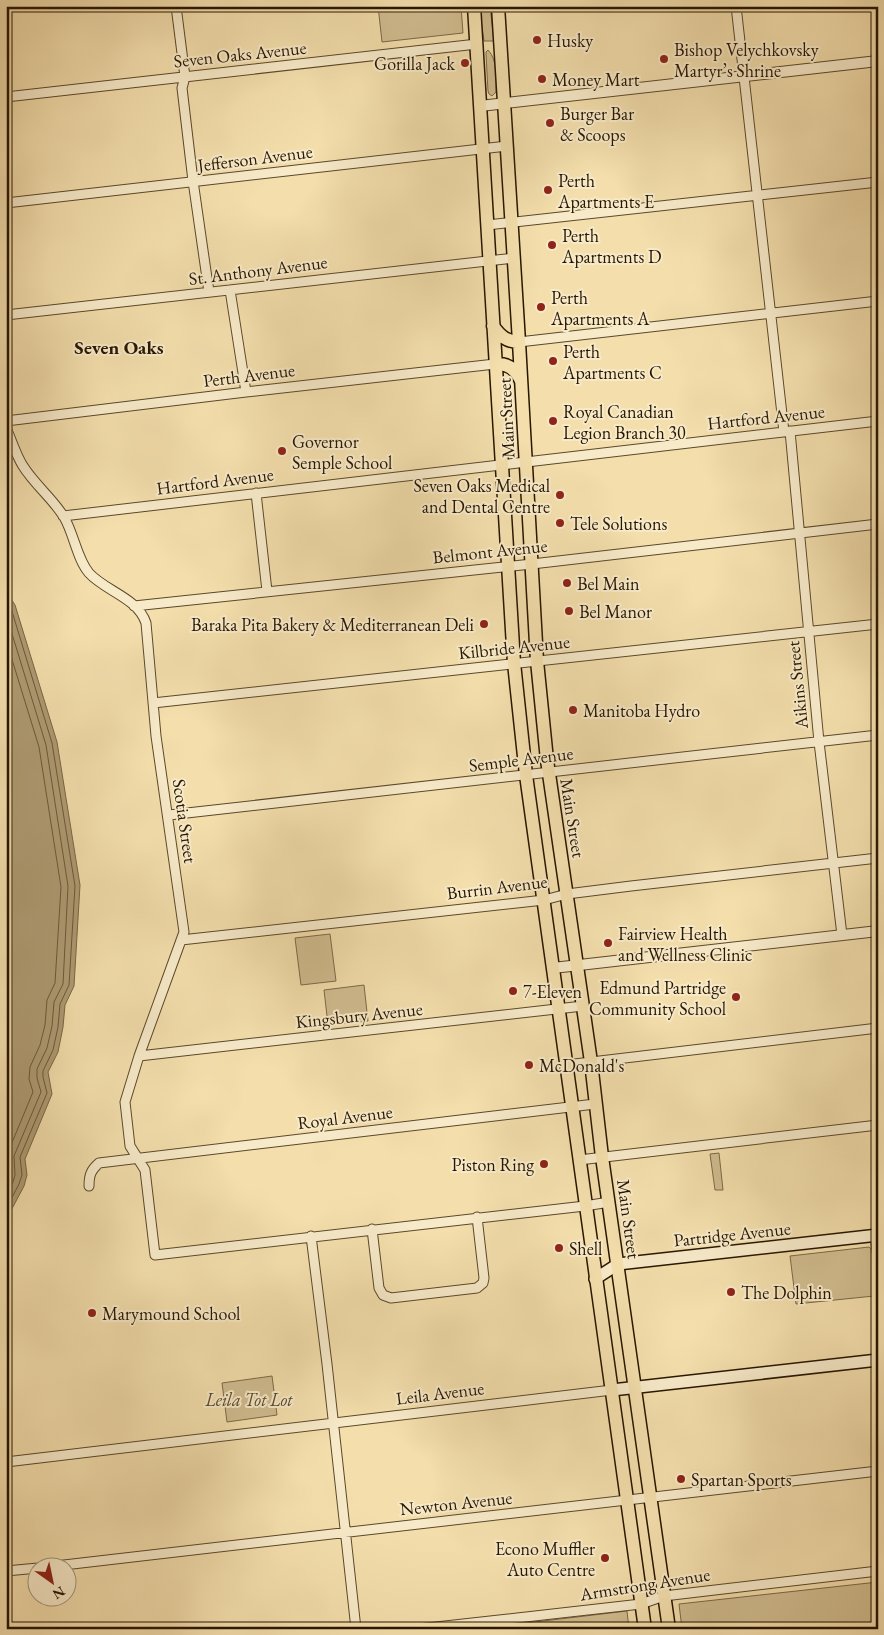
<svg xmlns="http://www.w3.org/2000/svg" width="884" height="1635" viewBox="0 0 884 1635" font-family="'EB Garamond',serif">
<style>
.green{fill:#d0bc8f;stroke:#7c6948}
.water{fill:#ae9a72;stroke:#786544}
.lines{fill:none;stroke-linecap:round;stroke-linejoin:round}
.shore{stroke:#6b5839;stroke-width:1}
.minor-casing{stroke:#5b482b;stroke-width:11}
.tertiary-casing{stroke:#5b482b;stroke-width:12}
.secondary-casing{stroke:#281600;stroke-width:14}
.primary-casing{stroke:#281600;stroke-width:15}
.minor{stroke:#f7eac9;stroke-width:9}
.tertiary{stroke:#f7eac9;stroke-width:10}
.secondary{stroke:#f7eac9;stroke-width:11}
.primary{stroke:#f3deac;stroke-width:12}
.poi-dot{fill:#8f2418;stroke:#f7eac9;stroke-width:2}
.labels{text-anchor:middle;dominant-baseline:central;stroke-width:4;stroke-linejoin:round;paint-order:stroke}
.poi-label{font-size:18px;fill:#281600;stroke:#f7eac9;text-anchor:start}
.street-label{font-size:18px;fill:#281600;stroke:#f7eac9}
.park-label{font-size:18px;font-style:italic;fill:#5a482b;stroke:#f7eac9}
.neighbourhood-label{font-size:19px;font-weight:bold;fill:#281600;stroke:#f7eac9}
</style>
<rect width="100%" height="100%" fill="#f3deac"/>
<filter id="stains"><feTurbulence type="fractalNoise" baseFrequency=".004" numOctaves="4"/><feColorMatrix values="0 0 0 0 .2 0 0 0 0 .09 0 0 0 0 .02 0 0 0 .5 -.17"/></filter>
<radialGradient id="worn" r=".72"><stop offset=".6" stop-color="#630" stop-opacity="0"/><stop offset="1" stop-color="#630" stop-opacity=".3"/></radialGradient>
<!-- green -->
<path class="green" d="M378,6H461L463,33L382,42Z
M479,6H490L494,41H484Z
M488,50C498,60 496,79 496,92L492,96L489,94L488,91L486,54V52Z
M330,934L336,981L301,985L295,938Z
M364,985L368,1021L328,1025L324,990Z
M719,1153L723,1190H715L710,1154Z
M869,1247L872,1250L877,1292L874,1296L796,1304L790,1256Z
M272,1376L277,1415L227,1422L222,1383Z
M878,1582V1629H682L679,1604Z
M627,1611L629,1629H476Z"/>
<!-- water -->
<path class="water" d="M6,591L15,605L57,742L80,885L74,986L65,1005L63,1027L58,1052L48,1072L52,1094L25,1159L27,1175L24,1186L6,1220Z"/>
<g class="lines">
<!-- shore -->
<path class="shore" d="M6,600L11,608L52,743L75,886L69,985L60,1004L58,1027L53,1050L43,1071V1077L47,1093L20,1157L22,1175L19,1184L6,1209
M6,614L46,745L68,886L63,984L54,1002L52,1026L47,1048L37,1069V1078L41,1092L14,1156L15,1175L13,1182L6,1196
M6,640L39,747L61,887L55,983L47,1000L45,1025L40,1045L30,1067L29,1079L33,1092L6,1157"/>
<!-- minor casing -->
<g class="minor-casing">
<path id="minor" d="M176,6L185,77L182,88L193,181L209,292
M736,6L784,432
M6,97L477,44
M6,203L507,146
M487,225L878,182
M230,290L246,392
M6,315L514,258
M519,342L878,301
M6,421L246,392L495,364
M6,428C12,441 16,455 23,466C35,485 53,499 64,517C74,534 77,559 89,573C105,591 138,598 146,623L156,736L184,932L139,1056L125,1102L130,1146L145,1170L155,1255L585,1206L609,1202
M790,431L819,742L842,935
M256,493L267,591
M63,516L878,421
M134,606L532,564L878,524
M153,703L878,624
M169,815L878,735
M181,940L544,900L567,894L631,886L878,858
M139,1056L583,1006
M566,1065L878,1028
M579,1160L878,1125
M89,1186C89,1175 91,1170 99,1163L595,1104
M372,1229L379,1288L383,1295L391,1298L477,1288L483,1283L484,1278L477,1217
M875,1235L878,1258
M311,1236L327,1364L356,1629
M6,1462L612,1390
M38,1568L878,1471
M6,1571L38,1568
M418,1629L641,1604L664,1596L878,1571"/>
</g>
<!-- tertiary casing -->
<g class="tertiary-casing">
<path id="tertiary" d="M480,106L878,61
M553,968L878,931"/>
</g>
<!-- secondary casing -->
<g class="secondary-casing">
<path id="secondary" d="M595,1279L618,1264L878,1235
M612,1390L878,1360"/>
</g>
<!-- primary casing -->
<g class="primary-casing">
<path id="primary" d="M474,6L514,663L526,775L645,1629
M498,6L519,342L537,661L547,760L591,1062L602,1157L669,1629
M493,326C500,336 507,342 519,342
M495,364C508,363 516,369 521,381"/>
</g>
<!-- minor -->
<use href="#minor" class="minor"/>
<!-- tertiary -->
<use href="#tertiary" class="tertiary"/>
<!-- secondary -->
<use href="#secondary" class="secondary"/>
<!-- primary -->
<use href="#primary" class="primary"/>
</g>
<!-- markers -->
<g class="poi-dot">
<circle cx="537" cy="40" r="5"/>
<circle cx="664" cy="59" r="5"/>
<circle cx="465" cy="63" r="5"/>
<circle cx="542" cy="79" r="5"/>
<circle cx="550" cy="123" r="5"/>
<circle cx="548" cy="190" r="5"/>
<circle cx="552" cy="245" r="5"/>
<circle cx="541" cy="307" r="5"/>
<circle cx="553" cy="361" r="5"/>
<circle cx="553" cy="421" r="5"/>
<circle cx="282" cy="451" r="5"/>
<circle cx="560" cy="495" r="5"/>
<circle cx="560" cy="523" r="5"/>
<circle cx="567" cy="583" r="5"/>
<circle cx="569" cy="611" r="5"/>
<circle cx="484" cy="624" r="5"/>
<circle cx="573" cy="710" r="5"/>
<circle cx="608" cy="943" r="5"/>
<circle cx="513" cy="991" r="5"/>
<circle cx="736" cy="997" r="5"/>
<circle cx="529" cy="1065" r="5"/>
<circle cx="544" cy="1164" r="5"/>
<circle cx="559" cy="1248" r="5"/>
<circle cx="731" cy="1292" r="5"/>
<circle cx="92" cy="1313" r="5"/>
<circle cx="681" cy="1479" r="5"/>
<circle cx="605" cy="1558" r="5"/>
</g>
<g class="labels">
<!-- poi labels -->
<g class="poi-label">
<text x="547" y="40">Husky</text>
<text x="674" y="49">Bishop Velychkovsky<tspan x="674" dy="21">Martyr’s Shrine</tspan></text>
<text x="455" y="63" text-anchor="end">Gorilla Jack</text>
<text x="552" y="79">Money Mart</text>
<text x="560" y="113">Burger Bar<tspan x="560" dy="21">&amp; Scoops</tspan></text>
<text x="558" y="180">Perth<tspan x="558" dy="21">Apartments E</tspan></text>
<text x="562" y="235">Perth<tspan x="562" dy="21">Apartments D</tspan></text>
<text x="551" y="297">Perth<tspan x="551" dy="21">Apartments A</tspan></text>
<text x="563" y="351">Perth<tspan x="563" dy="21">Apartments C</tspan></text>
<text x="563" y="411">Royal Canadian<tspan x="563" dy="21">Legion Branch 30</tspan></text>
<text x="292" y="441">Governor<tspan x="292" dy="21">Semple School</tspan></text>
<text x="550" y="485" text-anchor="end">Seven Oaks Medical<tspan x="550" dy="21">and Dental Centre</tspan></text>
<text x="570" y="523">Tele Solutions</text>
<text x="577" y="583">Bel Main</text>
<text x="579" y="611">Bel Manor</text>
<text x="474" y="624" text-anchor="end">Baraka Pita Bakery &amp; Mediterranean Deli</text>
<text x="583" y="710">Manitoba Hydro</text>
<text x="618" y="933">Fairview Health<tspan x="618" dy="21">and Wellness Clinic</tspan></text>
<text x="726" y="987" text-anchor="end">Edmund Partridge<tspan x="726" dy="21">Community School</tspan></text>
<text x="523" y="991">7-Eleven</text>
<text x="539" y="1065">McDonald's</text>
<text x="534" y="1164" text-anchor="end">Piston Ring</text>
<text x="569" y="1248">Shell</text>
<text x="741" y="1292">The Dolphin</text>
<text x="102" y="1313">Marymound School</text>
<text x="691" y="1479">Spartan Sports</text>
<text x="595" y="1548" text-anchor="end">Econo Muffler<tspan x="595" dy="21">Auto Centre</tspan></text>
</g>
<!-- street labels -->
<g class="street-label">
<text transform="translate(240 54) rotate(-6)">Seven Oaks Avenue</text>
<text transform="translate(255 158) rotate(-7)">Jefferson Avenue</text>
<text transform="translate(258 270) rotate(-7)">St. Anthony Avenue</text>
<text transform="translate(249 375) rotate(-7)">Perth Avenue</text>
<text transform="translate(766 417) rotate(-6)">Hartford Avenue</text>
<text transform="translate(506 418) rotate(-93)">Main Street</text>
<text transform="translate(215 481) rotate(-7)">Hartford Avenue</text>
<text transform="translate(490 551) rotate(-6)">Belmont Avenue</text>
<text transform="translate(514 647) rotate(-6)">Kilbride Avenue</text>
<text transform="translate(797 685) rotate(-96)">Aikins Street</text>
<text transform="translate(521 759) rotate(-7)">Semple Avenue</text>
<text transform="translate(573 818) rotate(81)">Main Street</text>
<text transform="translate(185 821) rotate(82)">Scotia Street</text>
<text transform="translate(497 887) rotate(-7)">Burrin Avenue</text>
<text transform="translate(359 1015) rotate(-6)">Kingsbury Avenue</text>
<text transform="translate(345 1117) rotate(-7)">Royal Avenue</text>
<text transform="translate(629 1219) rotate(82)">Main Street</text>
<text transform="translate(732 1234) rotate(-6)">Partridge Avenue</text>
<text transform="translate(440 1393) rotate(-7)">Leila Avenue</text>
<text transform="translate(456 1503) rotate(-6)">Newton Avenue</text>
<text transform="translate(645 1584) rotate(-9)">Armstrong Avenue</text>
</g>
<!-- park labels -->
<g class="park-label">
<text x="249" y="1399">Leila Tot Lot</text>
</g>
<!-- neighbourhood labels -->
<g class="neighbourhood-label">
<text x="119" y="347">Seven Oaks</text>
</g>
</g>
<!-- margin -->
<rect width="884" height="1635" fill="none" stroke="#f3deac" stroke-width="25"/>
<rect x="8" y="8" width="869" height="1620" fill="none" stroke="#281600" stroke-width="2.5"/>
<rect x="12" y="12" width="859" height="1610" fill="none" stroke="#281600"/>
<!-- north arrow -->
<g transform="translate(52 1582) rotate(147)"><circle r="24" fill="#f7eac9" stroke="#a49579"/>
<path d="M0-4L9 19L0 12L-9 19Z" fill="#8f2418"/>
<text y="-8" font-size="14" font-weight="bold" text-anchor="middle" fill="#281600">N</text>
</g>
<rect width="100%" height="100%" filter="url(#stains)"/>
<rect width="100%" height="100%" fill="url(#worn)"/>
</svg>
